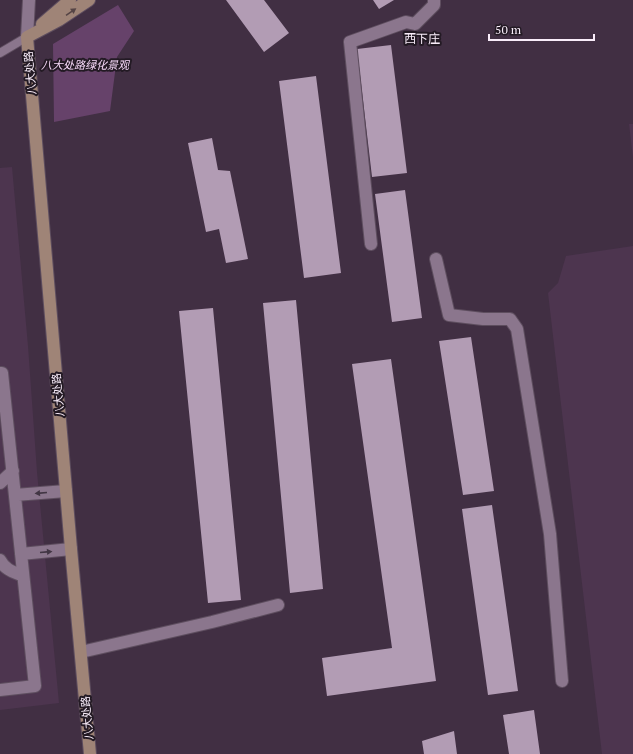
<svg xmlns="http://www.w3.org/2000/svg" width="633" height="754" viewBox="0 0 633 754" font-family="'PT Serif','Noto Sans SC',serif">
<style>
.built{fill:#4d354f}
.green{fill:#66426a}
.building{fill:#b29cb4}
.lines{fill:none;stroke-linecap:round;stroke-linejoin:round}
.lane-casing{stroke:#5e4e5f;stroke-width:10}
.street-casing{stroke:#5e4e5f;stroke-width:14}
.secondary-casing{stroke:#5e4e5f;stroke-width:14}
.lane{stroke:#8b768d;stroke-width:8}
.street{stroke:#8b768d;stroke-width:12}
.secondary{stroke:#9f8477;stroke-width:12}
.oneway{fill:#554445}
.oneway2{fill:#423644}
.labels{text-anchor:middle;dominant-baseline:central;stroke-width:4;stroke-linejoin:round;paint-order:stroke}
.park-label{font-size:11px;font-style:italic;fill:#f7d9f9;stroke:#231a24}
.street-label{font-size:11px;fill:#f9edfa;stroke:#231a24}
.neighbourhood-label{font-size:12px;fill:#f9edfa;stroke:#231a24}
</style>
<rect width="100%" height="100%" fill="#412f43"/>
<!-- built -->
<path class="built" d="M629,124H633V158Z
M12,167L28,346L37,472L59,703L0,710V168Z
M633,246V754H602L548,293L558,283L566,256Z"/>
<!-- green -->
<path class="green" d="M118,5L134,31L117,57L110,111L54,122L53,44Z"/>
<!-- building -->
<path class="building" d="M226,0H264L289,33L264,52Z
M373,0H394L379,9Z
M391,45L407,173L372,177L357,49Z
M316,76L341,273L304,278L279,81Z
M212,138L218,170L230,171L248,259L226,263L219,229L206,232L188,143Z
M405,190L422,318L392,322L375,194Z
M296,300L323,589L290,593L263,303Z
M213,308L241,600L208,603L179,311Z
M471,337L494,491L463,495L439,341Z
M391,359L436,681L327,696L322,658L392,648L352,364Z
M492,505L518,691L488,695L462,509Z
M534,710L540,754H509L503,715Z
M454,731L457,754H424L422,741Z"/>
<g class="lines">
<!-- lane casing -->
<g class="lane-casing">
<path id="lane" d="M0,53L27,37"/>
</g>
<!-- street casing -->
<g class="street-casing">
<path id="street" d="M27,37L29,0
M371,244L350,42L406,22L415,24L434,5V0
M436,259L449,315L483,319H510L517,329L550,534L562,681
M0,373H2L35,686L0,690
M0,483L13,471
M15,495L66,491
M21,554L71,549
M0,560C5,570 14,572 23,576
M81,652L212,622L278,605"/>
</g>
<!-- secondary casing -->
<g class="secondary-casing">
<path id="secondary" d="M42,24L70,0
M27,37L71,549L90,754
M27,37L59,20L89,0"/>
</g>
<!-- lane -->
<use href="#lane" class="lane"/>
<!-- street -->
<use href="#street" class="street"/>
<!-- secondary -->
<use href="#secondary" class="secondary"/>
</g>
<!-- one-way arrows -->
<defs><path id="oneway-solid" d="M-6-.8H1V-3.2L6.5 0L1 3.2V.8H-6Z"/></defs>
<use class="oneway" href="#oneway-solid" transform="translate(71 12) rotate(-34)"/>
<g class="oneway2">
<use href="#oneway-solid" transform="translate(41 493) rotate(175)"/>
<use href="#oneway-solid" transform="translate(46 552) rotate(-5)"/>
</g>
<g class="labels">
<!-- park labels -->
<g class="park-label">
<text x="85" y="65">八大处路绿化景观</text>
</g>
<!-- street labels -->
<g class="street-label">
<text transform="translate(30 73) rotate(-95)">八大处路</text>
<text transform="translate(58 395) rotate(-95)">八大处路</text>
<text transform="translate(87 718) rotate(-95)">八大处路</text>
</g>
<!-- neighbourhood labels -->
<g class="neighbourhood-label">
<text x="422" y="38">西下庄</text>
</g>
</g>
<!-- scale -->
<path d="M489 34v6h105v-6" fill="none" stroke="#f9edfa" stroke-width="2"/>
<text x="495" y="34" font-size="12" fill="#f9edfa" stroke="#231a24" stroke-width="3" paint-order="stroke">50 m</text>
</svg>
